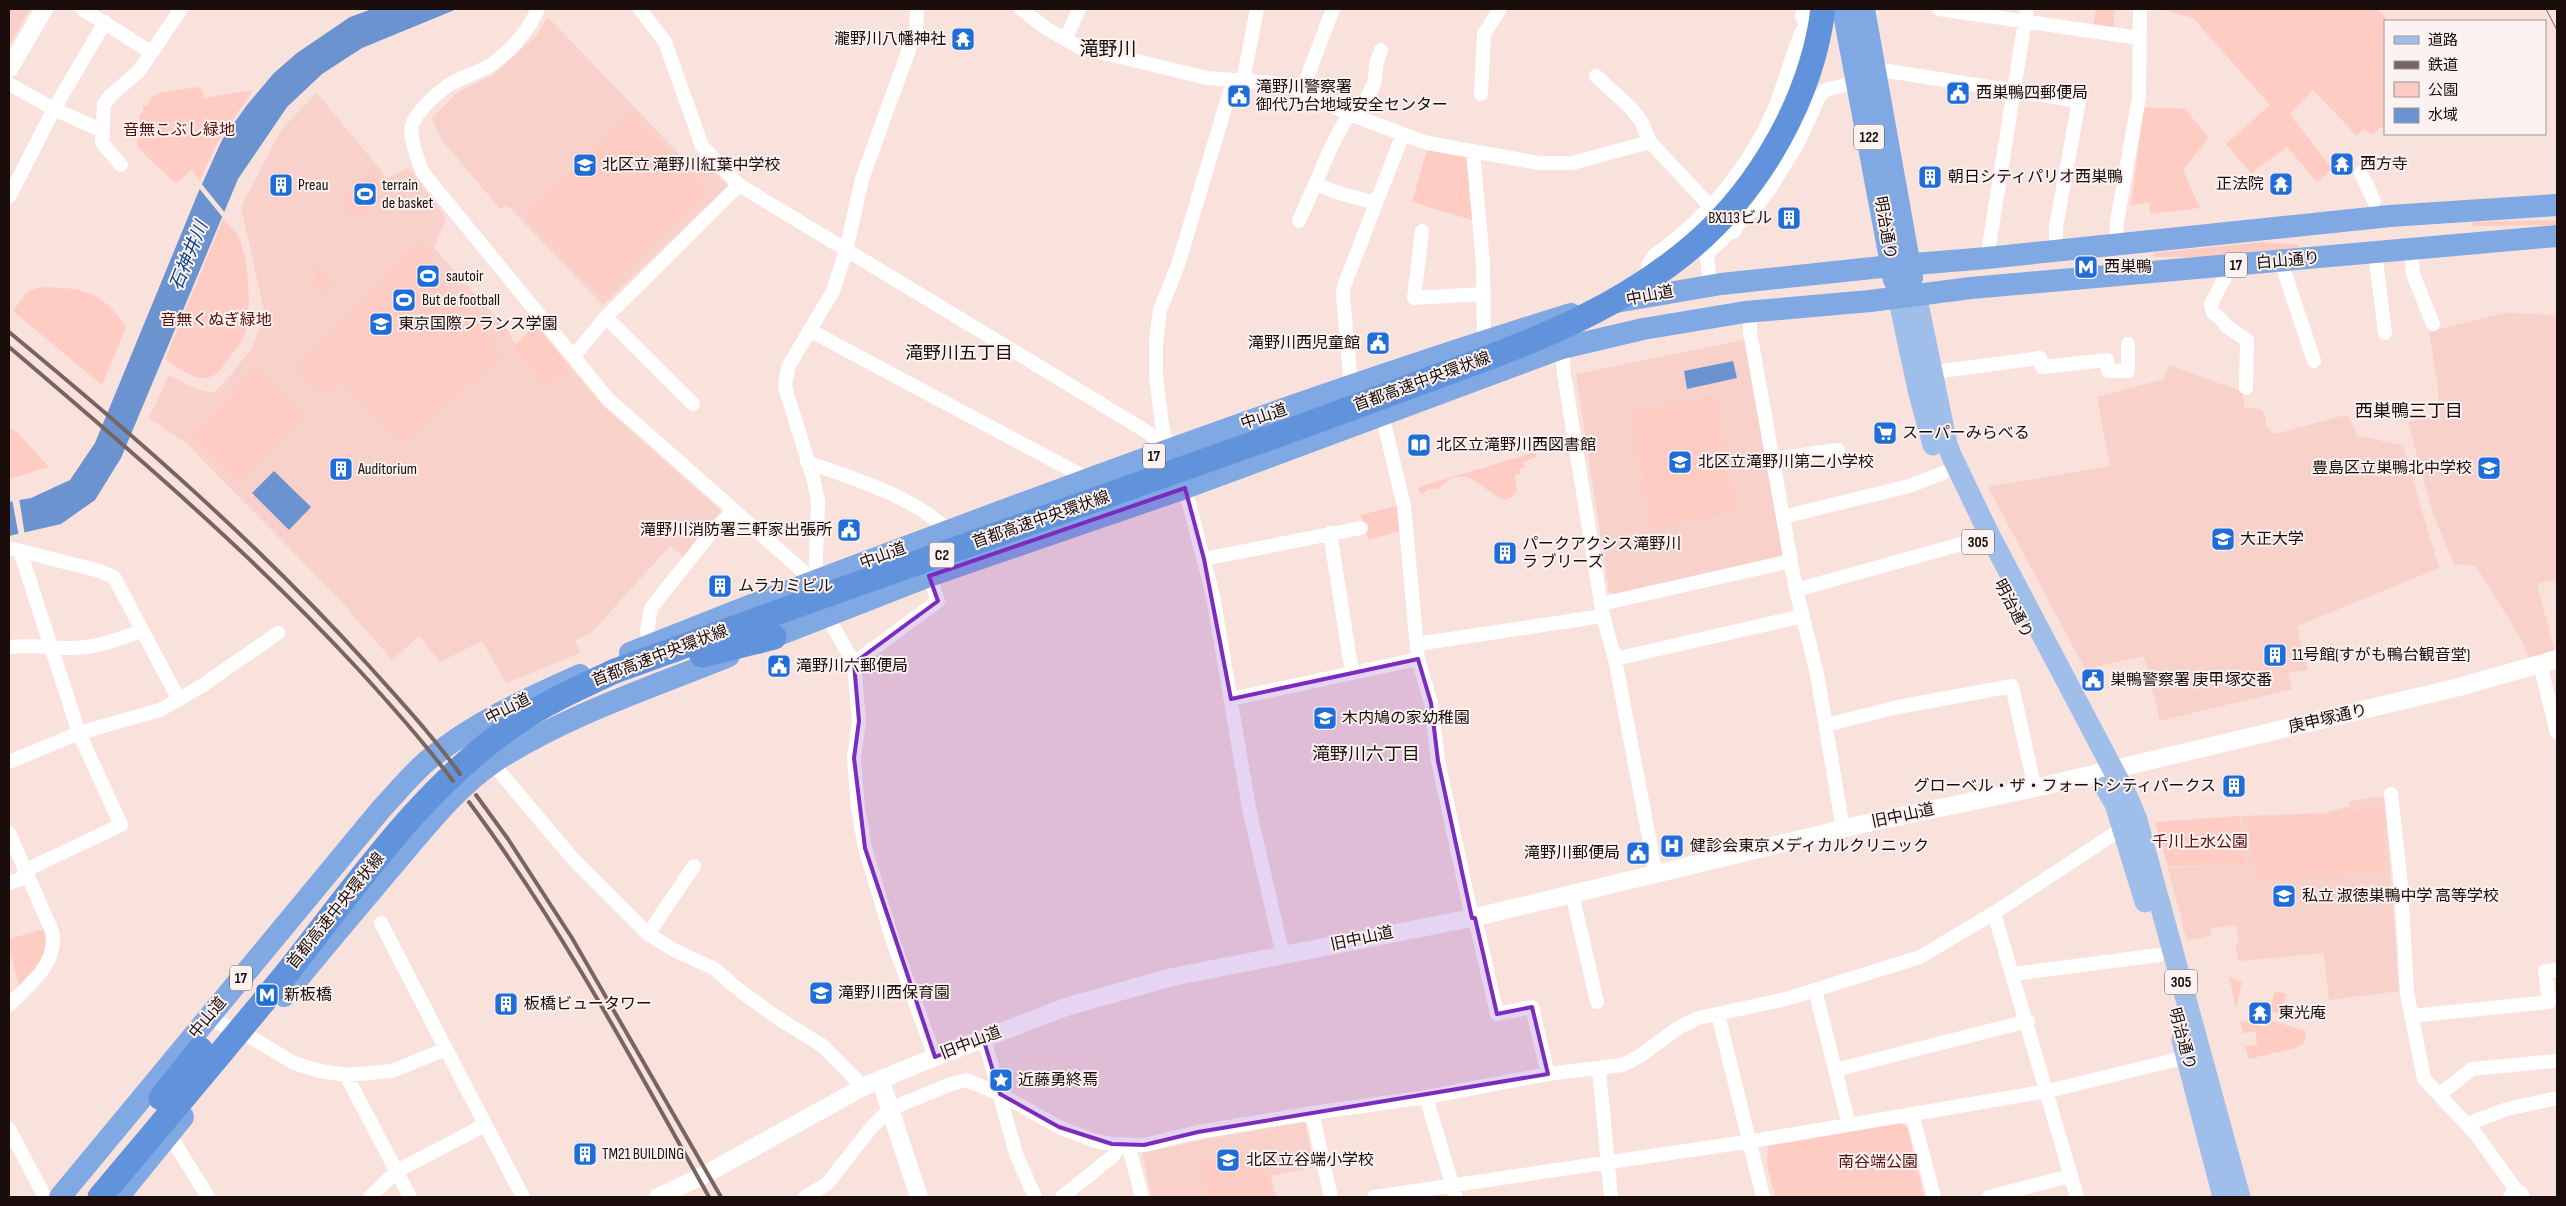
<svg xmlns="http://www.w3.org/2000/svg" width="2566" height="1206" viewBox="0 0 2566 1206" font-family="'Sofia Sans Condensed','Noto Sans JP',sans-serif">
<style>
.built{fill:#f8d1ca}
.green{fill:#ffccc4}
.water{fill:#6a93cf}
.pier{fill:#f9e1dc}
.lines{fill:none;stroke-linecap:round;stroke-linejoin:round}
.minor{stroke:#fff;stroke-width:14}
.tertiary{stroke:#fff;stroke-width:18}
.primary{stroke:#a0beea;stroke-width:21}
.trunk{stroke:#80a8e3;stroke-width:22}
.motorway{stroke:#6193dc;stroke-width:25}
.tram{stroke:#776562;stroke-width:1}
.rail{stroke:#776562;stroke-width:4}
.marked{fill:#7b2cbf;fill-opacity:0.2;stroke:#7b2cbf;stroke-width:4;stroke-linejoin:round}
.labels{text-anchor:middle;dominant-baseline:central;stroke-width:4;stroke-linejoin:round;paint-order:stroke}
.shield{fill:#fbf2f1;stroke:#5e5250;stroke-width:1}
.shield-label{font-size:15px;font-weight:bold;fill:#1a0d0b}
.poi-label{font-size:16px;fill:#1a0d0b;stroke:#fbf2f1;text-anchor:start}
.park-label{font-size:16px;fill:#570f09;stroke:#fbf2f1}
.street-label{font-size:16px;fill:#1a0d0b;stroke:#fbf2f1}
.water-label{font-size:18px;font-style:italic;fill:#0d438a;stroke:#fbf2f1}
.neighbourhood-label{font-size:18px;fill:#1a0d0b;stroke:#fbf2f1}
.quarter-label{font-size:19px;fill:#1a0d0b;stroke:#fbf2f1}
</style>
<rect width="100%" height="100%" fill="#f9e1dc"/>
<!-- built -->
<path class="built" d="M9,9H30L9,46Z
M548,17L682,157L697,155L728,186L603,305L507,205L500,209L441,139L432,118L458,92L493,75L536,36Z
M317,93L387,178L409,168L446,218L434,248L509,332L515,344L512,348L545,386L570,367L603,406L721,511V517L685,558L670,546L590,634L575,640L580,653L506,683L482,641L440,662L419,636L392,660L339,599L186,443L149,418L169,375L196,389L213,393L225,382L252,348L265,315L241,207L281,130Z
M2505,313L2557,315V579L2537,584L2555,653L2530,660L2521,639L2476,566L2454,564L2433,514L2408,422L2439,414L2438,387L2429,332Z
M1748,339L1786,551L1780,557L1614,596L1609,592L1576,374Z
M2169,365L2243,392L2244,407L2261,410L2265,415L2266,427L2275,434L2345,415L2350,419L2357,435L2403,446L2439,568L2297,626L2308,670L2288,673L2292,689L2160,721L2144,656L2085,669L1988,487L2110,466L2097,397L2164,379Z
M2385,796L2399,991L2329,1000L2324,953L2239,961L2235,945L2239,942L2236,925L2210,928L2211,935L2187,941L2168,868L2246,864L2241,816L2325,813L2349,806V801Z
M1305,1122L1314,1167L1271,1176L1276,1197H1152L1142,1153L1206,1139Z"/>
<!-- green -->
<path class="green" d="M2096,9H2115L2113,30L2093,26Z
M2161,9H2377L2389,21H2385V125L2371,135L2364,128L2357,136L2313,90L2290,114L2332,169L2317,182L2287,147L2251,173L2226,144L2270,105L2193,18Z
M197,87L203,90V98L253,90L217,143L200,180L191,170L176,184L140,150L137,144L140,113H143V106L148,105L149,100L159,93Z
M2144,107L2185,109L2209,138L2183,170L2200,208L2150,214V203L2131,205Z
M631,112L708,191L602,294L526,215Z
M1428,147L1465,154L1470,159L1475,221L1412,202Z
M371,169L387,187L357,219L342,204Z
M223,219C227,224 233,228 236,233C249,251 253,316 244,337C239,346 232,354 226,362C220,370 214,379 202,378C190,377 175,366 165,359Z
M2557,220L2556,225L2472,226L2473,222Z
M2261,242L2298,245V250L2224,257H2153V253Z
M418,243L435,257L427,265L494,340L490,344L502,355L401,444L395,435L342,380L325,396L295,369Z
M315,265L333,283L323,294L313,285Z
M39,287C81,288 102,289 126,328L102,385L13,311L26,293Z
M536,325L570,367L545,386L512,347Z
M256,368L305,416L238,481L193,437Z
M1713,396L1735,511L1652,528L1629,413Z
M9,428L16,431L49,467L9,479Z
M1536,452L1537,457L1523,462L1525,467L1520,469L1521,474L1515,475L1517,490L1511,498L1504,500C1479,489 1466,460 1438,489H1428L1422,495L1418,490L1419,487Z
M1400,505L1403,530L1368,540L1361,515Z
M2381,809L2385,871L2256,881L2247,819Z
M2240,816L2246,864L2168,867L2155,822Z
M44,929C50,954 37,970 19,986L9,948V939Z
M2229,977L2242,982L2236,1008Z
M2275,991L2286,994L2284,1005L2299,1009L2297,1019L2270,1011Z
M2267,1019L2306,1031L2304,1043L2296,1048L2249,1059L2245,1046L2257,1045L2256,1032L2243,1033L2240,1021L2265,1027Z
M1897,1122L1907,1127L1924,1197H1775L1767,1165L1768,1146Z
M1260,1150L1272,1197H1208L1201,1164Z"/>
<!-- water -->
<path class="water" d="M372,9H457L362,48L322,74L287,107L238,179L121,458L95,500L61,524L9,536V502L31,498L70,480L95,443L198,193L222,140L247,105L274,73L297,53L350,17Z
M1733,361L1737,378L1687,389L1684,371Z
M274,471L311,507L289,530L252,493Z"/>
<!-- pier -->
<path class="pier" d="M200,182L226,214L224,219L198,187Z
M19,498L25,536L19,537L12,499Z"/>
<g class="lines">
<!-- minor -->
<path class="minor" d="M82,9L151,52
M538,9C529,30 513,48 495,62C483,72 468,74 454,82C442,88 416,111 412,125C409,139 418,159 423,173L608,399L814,581
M640,9L665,42L702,146L739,185L1149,433L1168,451
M1021,9L1047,29L1079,47L1207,78L1275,83L1295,88L1349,114L1427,143L1539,163H1572L1650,142
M1803,9L1802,17L1809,26
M1939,9L2139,38
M1066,38L1079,9
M1875,69L2079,101L2056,227V251
M1596,76L1631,108L1641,121L1650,142L1711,207
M1243,81L1257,9
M9,84L54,109L103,131
M1302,91L1333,9
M1481,94L1484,34L1500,9
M1358,116L1374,84L1377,61L1381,50
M1473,152L1483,264L1484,341
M121,165L102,143L104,104L110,96L139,71L181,9
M2361,173L2374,201
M1315,184L1342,194L1376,203
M9,197L54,109L105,22
M1299,221L1332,145L1349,114
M1422,231L1414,298L1482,294
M2116,244L2117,222L2139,97L2140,9
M2411,249L2413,274L2433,324
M2375,253L2385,333
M1987,258L2027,9
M2281,262L2314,361
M2231,266L2211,304L2213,313L2221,319L2226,326L2247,340L2246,388
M1647,280L1649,263L1655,255C1707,218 1749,168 1774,110C1785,84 1791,57 1802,31L1823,22
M1710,286L1707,254L1755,208L1769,190L1798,143L1818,99L1825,90L1858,82
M1750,311V332L1796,590L1817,674L1843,829
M606,317L693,404
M809,330L1090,480
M1562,348L1564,374L1603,616L1615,659L1656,875
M574,356L606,317L739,185
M1942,371L2040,358L2042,367L2107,360L2108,371H2128V344
M1351,387L1343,295L1344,286L1403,134
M1382,415L1404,506L1418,659L1431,703L1438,761L1472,918
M1168,450L1162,425L1156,375V342L1160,310L1178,265L1233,81
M1774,459L1838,450
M807,462C852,478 916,497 949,532
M1185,488L1213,596L1249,808L1283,956
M1783,517L1909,486L1943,473
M1330,533L1352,673
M9,548L100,571L114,577L179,700
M20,551L79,733L121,825L24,871
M1204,559L1361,528
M815,586L818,501L814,481L785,387L788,367L833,291L846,251L862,179L916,30L917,9
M1796,590L1990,536
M1601,604L1791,561
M824,611L854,663L859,721L854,758L858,808L865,848L893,941L935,1057
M1417,644L1603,616
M650,645L647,631L651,608L710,534L733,511
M9,647C29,645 47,647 67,648C93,649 118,640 142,630
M1615,659L1803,616
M854,663L938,601L929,576
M2540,664L2557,733
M1231,699L1418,659
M1826,725L1898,707L2012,686L2035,788
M9,762L79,733L160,710L200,687L278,633
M493,764L574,860L648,934L676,951L715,969L734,986L773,1015L823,1046L863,1087
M2391,794L2401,886L2407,993L2424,1079L2476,1134L2519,1194
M9,833L52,931C59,963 29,985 9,1005
M9,883L27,877
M1572,894L1597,1002
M1994,913L2077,1197
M1475,918L1497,1014L1532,1007L1548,1074
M381,923L446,1049
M648,934L694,866
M2013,974L2159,955
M1815,990L1849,1125
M1718,1014L1763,1197
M2411,1016L2549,1002L2545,971L2557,970
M208,1018L250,1037L294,1063L320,1071L346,1075L392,1071L446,1049L523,1197
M984,1038L1016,1154L1035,1197
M1599,1070L1611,1197
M1835,1070L2028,1021
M346,1075L410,1197
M2439,1095L2472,1069L2555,1061
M1426,1097L1456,1197
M1312,1113L1331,1197
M1912,1114L1934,1197
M2467,1124L2507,1109L2557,1098
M9,1129L45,1197
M169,1134L208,1197
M1128,1144L1142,1197
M370,1197L397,1171L485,1125
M805,1197L827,1184L871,1128L890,1109L951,1084L966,1080L1000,1094L1059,1127L1095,1141L1112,1144L1144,1145L1198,1132L1312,1113L1426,1097L1548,1074L1622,1065L1640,1056L1678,1028L1698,1018L1786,999L1920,957L1994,913L2123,828
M1062,1197L1113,1156L1120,1144
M1374,1197L1759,1140L2048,1091L2187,1057
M1989,1197L2070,1176"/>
<!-- tertiary -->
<path class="tertiary" d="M9,69L44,9
M1711,207L1733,230
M880,1079L919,1197
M658,1197L706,1174L863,1087L935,1057L1069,1006L1172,977L1472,918L1863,824L2035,788L2459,687L2557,659
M2512,1197L2519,1194L2521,1197"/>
<!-- primary -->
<path class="primary" d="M1916,294L1947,444L1952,457L1990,536L2128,798L2137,820L2240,1197
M1898,296L1919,394L1933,445
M2105,787L2115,804L2145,902
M2182,1040L2223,1197"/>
<!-- trunk -->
<path class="trunk" d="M1843,9L1894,280
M1864,9L1912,278
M1616,302L1721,284L1891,266L1987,258L2390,216L2557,205
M758,643L929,576L1185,488L1562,348L1643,329L1745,312L1870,301L1971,288L2557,236
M630,653C685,632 739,609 794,589C1051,492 1309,395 1571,314
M284,996C321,951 358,907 396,862C425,828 456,788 494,762C566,715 650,688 729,656
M60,1197L382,808C397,792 411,775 427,761C473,723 526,699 580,675
M118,1197L183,1117"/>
<!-- motorway -->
<path class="motorway" d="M702,655L774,637
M161,1098L200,1049
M100,1197C162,1123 225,1049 286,974C356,886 421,788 515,724C546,702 581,687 615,671C839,589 1065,512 1289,431C1343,411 1398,391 1452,371C1539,340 1623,306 1694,245C1761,187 1812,97 1823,9"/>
<!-- tram -->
<path class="tram" d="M2546,9L2557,30"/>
<!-- rail -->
<path class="rail" d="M9,332C136,437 260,545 370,667C401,702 433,736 460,774
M9,347C130,450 250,552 358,669C391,705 424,742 453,781
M476,795L508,839L572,938L721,1197
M469,802C561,926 634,1063 709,1197"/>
</g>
<!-- marked area -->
<path class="marked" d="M1185,488L1204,559L1231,699L1418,659L1431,703L1438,761L1472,918H1475L1497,1014L1532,1007L1548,1074L1198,1132L1144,1145L1112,1144L1059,1127L1000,1094L983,1038L935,1057L865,848L854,758L859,721L854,663L938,601L929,576Z"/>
<!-- icons -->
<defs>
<g id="temple-square" transform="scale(1.25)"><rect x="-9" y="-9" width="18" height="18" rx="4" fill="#1e6dd8" stroke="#fbf2f1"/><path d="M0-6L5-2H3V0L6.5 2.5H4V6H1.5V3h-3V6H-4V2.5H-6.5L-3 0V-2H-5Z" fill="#fff"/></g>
<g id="civic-square" transform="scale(1.25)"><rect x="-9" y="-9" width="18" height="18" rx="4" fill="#1e6dd8" stroke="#fbf2f1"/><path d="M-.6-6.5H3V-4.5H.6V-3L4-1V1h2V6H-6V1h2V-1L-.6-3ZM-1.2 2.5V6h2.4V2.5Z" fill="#fff"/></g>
<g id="school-square" transform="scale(1.25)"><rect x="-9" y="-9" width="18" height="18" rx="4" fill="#1e6dd8" stroke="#fbf2f1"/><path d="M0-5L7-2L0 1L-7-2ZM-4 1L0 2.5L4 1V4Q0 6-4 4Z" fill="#fff"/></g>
<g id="building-square" transform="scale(1.25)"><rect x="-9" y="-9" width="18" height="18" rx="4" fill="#1e6dd8" stroke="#fbf2f1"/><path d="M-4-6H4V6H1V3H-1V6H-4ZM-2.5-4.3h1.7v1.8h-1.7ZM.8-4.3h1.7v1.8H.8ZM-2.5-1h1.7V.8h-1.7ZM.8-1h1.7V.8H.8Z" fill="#fff"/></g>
<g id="stadium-square" transform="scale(1.25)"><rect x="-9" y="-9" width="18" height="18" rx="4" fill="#1e6dd8" stroke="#fbf2f1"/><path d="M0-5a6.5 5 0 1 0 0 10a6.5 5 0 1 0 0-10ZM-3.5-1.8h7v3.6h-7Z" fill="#fff"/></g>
<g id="metro-square" transform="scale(1.25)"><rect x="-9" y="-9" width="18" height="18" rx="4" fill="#1e6dd8" stroke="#fbf2f1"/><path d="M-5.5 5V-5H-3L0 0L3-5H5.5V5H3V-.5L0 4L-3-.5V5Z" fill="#fff"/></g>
<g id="supermarket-square" transform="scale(1.25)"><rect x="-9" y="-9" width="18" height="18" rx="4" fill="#1e6dd8" stroke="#fbf2f1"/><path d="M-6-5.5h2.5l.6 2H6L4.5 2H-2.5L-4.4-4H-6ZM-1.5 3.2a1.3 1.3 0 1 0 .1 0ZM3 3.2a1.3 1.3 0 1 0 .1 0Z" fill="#fff"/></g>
<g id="library-square" transform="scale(1.25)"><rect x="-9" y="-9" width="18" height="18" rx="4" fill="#1e6dd8" stroke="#fbf2f1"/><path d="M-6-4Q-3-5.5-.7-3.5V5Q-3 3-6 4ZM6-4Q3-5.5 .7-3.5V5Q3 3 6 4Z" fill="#fff"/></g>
<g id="university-square" transform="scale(1.25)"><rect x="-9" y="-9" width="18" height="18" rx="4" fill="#1e6dd8" stroke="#fbf2f1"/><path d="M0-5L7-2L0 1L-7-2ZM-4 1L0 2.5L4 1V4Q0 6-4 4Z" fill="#fff"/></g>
<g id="hospital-square" transform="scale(1.25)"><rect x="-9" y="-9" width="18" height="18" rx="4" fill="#1e6dd8" stroke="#fbf2f1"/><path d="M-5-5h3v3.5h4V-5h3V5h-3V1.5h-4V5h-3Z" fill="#fff"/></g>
<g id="sight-square" transform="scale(1.25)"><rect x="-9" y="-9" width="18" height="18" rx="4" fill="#1e6dd8" stroke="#fbf2f1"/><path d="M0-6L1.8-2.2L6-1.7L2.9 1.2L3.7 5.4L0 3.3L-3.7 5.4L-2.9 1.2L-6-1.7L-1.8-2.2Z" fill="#fff"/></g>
</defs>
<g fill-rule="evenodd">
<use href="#temple-square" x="963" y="39"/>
<use href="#civic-square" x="1958" y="93"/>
<use href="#civic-square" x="1239" y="96"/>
<use href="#temple-square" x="2342" y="164"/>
<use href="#school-square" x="585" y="165"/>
<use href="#building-square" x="1930" y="177"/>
<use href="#temple-square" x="2281" y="184"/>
<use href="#building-square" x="281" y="185"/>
<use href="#stadium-square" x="365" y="194"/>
<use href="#building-square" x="1789" y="218"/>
<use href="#metro-square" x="2086" y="267"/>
<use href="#stadium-square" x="428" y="276"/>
<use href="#stadium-square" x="404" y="300"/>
<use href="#school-square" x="381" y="324"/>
<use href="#civic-square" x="1378" y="343"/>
<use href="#supermarket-square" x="1885" y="433"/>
<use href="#library-square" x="1419" y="445"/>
<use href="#school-square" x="1680" y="462"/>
<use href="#school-square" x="2489" y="468"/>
<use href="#building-square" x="341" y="469"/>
<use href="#civic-square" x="849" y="530"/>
<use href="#university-square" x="2223" y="539"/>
<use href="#building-square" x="1505" y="553"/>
<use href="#building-square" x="720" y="586"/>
<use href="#building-square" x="2275" y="655"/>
<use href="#civic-square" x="779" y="666"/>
<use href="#civic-square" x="2093" y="680"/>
<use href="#school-square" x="1325" y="718"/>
<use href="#building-square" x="2234" y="786"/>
<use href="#hospital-square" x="1672" y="846"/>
<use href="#civic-square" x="1638" y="853"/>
<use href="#school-square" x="2284" y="896"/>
<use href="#school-square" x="821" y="993"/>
<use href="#metro-square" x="267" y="995"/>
<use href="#building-square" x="506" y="1004"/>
<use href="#temple-square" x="2260" y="1013"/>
<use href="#sight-square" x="1001" y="1080"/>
<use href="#building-square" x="585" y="1154"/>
<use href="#school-square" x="1228" y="1160"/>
</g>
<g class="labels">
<!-- shield labels -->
<g class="shield">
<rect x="1854" y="124.5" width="30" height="25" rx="4"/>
<rect x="2225" y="252.5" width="22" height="25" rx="4"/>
<rect x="1143" y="443.5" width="22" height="25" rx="4"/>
<rect x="1962" y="529.5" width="32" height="25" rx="4"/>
<rect x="929.5" y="542.5" width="25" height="25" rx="4"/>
<rect x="230" y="965.5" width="22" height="25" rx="4"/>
<rect x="2165" y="969.5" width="32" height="25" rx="4"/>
</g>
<g class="shield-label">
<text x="1869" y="137">122</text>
<text x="2236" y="265">17</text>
<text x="1154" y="456">17</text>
<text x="1978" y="542">305</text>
<text x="942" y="555">C2</text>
<text x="241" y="978">17</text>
<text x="2181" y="982">305</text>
</g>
<!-- poi labels -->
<g class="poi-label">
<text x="946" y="39" text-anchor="end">瀧野川八幡神社</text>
<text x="1256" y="87">滝野川警察署<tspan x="1256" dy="18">御代乃台地域安全センター</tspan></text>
<text x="1976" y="93">西巣鴨四郵便局</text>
<text x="2360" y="164">西方寺</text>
<text x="602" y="165">北区立 滝野川紅葉中学校</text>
<text x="1948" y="177">朝日シティパリオ西巣鴨</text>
<text x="2264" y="184" text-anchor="end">正法院</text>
<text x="298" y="185">Preau</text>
<text x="382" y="185">terrain<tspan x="382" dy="18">de basket</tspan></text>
<text x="1772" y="218" text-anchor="end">BX113ビル</text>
<text x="2104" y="267">西巣鴨</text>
<text x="446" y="276">sautoir</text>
<text x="422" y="300">But de football</text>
<text x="398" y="324">東京国際フランス学園</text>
<text x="1360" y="343" text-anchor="end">滝野川西児童館</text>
<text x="1902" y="433">スーパーみらべる</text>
<text x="1436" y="445">北区立滝野川西図書館</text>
<text x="1698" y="462">北区立滝野川第二小学校</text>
<text x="2472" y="468" text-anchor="end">豊島区立巣鴨北中学校</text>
<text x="358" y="469">Auditorium</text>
<text x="832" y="530" text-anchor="end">滝野川消防署三軒家出張所</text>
<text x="2240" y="539">大正大学</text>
<text x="1522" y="544">パークアクシス滝野川<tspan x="1522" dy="18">ラ ブリーズ</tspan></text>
<text x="738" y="586">ムラカミビル</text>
<text x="2292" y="655">11号館(すがも鴨台観音堂)</text>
<text x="796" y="666">滝野川六郵便局</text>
<text x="2110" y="680">巣鴨警察署 庚甲塚交番</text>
<text x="1342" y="718">木内鳩の家幼稚園</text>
<text x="2216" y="786" text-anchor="end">グローベル・ザ・フォートシティパークス</text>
<text x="1690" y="846">健診会東京メディカルクリニック</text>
<text x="1620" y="853" text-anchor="end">滝野川郵便局</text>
<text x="2302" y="896">私立 淑徳巣鴨中学 高等学校</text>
<text x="838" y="993">滝野川西保育園</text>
<text x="284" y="995">新板橋</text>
<text x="524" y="1004">板橋ビュータワー</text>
<text x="2278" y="1013">東光庵</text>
<text x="1018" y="1080">近藤勇終焉</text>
<text x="602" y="1154">TM21 BUILDING</text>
<text x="1246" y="1160">北区立谷端小学校</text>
</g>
<!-- park labels -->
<g class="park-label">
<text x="179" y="130">音無こぶし緑地</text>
<text x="216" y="320">音無くぬぎ緑地</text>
<text x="2200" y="842">千川上水公園</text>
<text x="1878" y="1162">南谷端公園</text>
</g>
<!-- street labels -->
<g class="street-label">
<text transform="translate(1885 228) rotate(80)">明治通り</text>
<text transform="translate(2288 261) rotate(-5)">白山通り</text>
<text transform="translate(1650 296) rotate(-11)">中山道</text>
<text transform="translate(1422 382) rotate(-20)">首都高速中央環状線</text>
<text transform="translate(1264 417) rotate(-19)">中山道</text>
<text transform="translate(1041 520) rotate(-19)">首都高速中央環状線</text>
<text transform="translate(883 556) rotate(-20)">中山道</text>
<text transform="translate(2013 609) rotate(62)">明治通り</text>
<text transform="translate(660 656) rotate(-21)">首都高速中央環状線</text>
<text transform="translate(508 709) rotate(-27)">中山道</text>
<text transform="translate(2328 719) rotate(-13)">庚申塚通り</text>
<text transform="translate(1903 816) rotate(-12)">旧中山道</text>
<text transform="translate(336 911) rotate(-51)">首都高速中央環状線</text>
<text transform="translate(1362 939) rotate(-12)">旧中山道</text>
<text transform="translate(208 1018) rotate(-50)">中山道</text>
<text transform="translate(2182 1039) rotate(75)">明治通り</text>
<text transform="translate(971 1043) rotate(-21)">旧中山道</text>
</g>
<!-- water labels -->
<g class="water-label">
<text transform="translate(189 256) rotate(-68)">石神井川</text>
</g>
<!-- neighbourhood labels -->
<g class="neighbourhood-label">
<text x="959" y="353">滝野川五丁目</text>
<text x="2409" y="411">西巣鴨三丁目</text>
<text x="1366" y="754">滝野川六丁目</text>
</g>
<!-- quarter labels -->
<g class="quarter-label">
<text x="1108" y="49">滝野川</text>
</g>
</g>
<!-- border -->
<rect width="2566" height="1206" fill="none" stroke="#1a0d0b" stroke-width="20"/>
<!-- legend -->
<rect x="2384" y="20" width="162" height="115" fill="#fbf2f1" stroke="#a19695"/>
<rect x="2394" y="36" width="25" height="8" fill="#a0beea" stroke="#a19695"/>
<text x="2428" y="45" font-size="15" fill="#1a0d0b">道路</text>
<rect x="2394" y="61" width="25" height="8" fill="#776562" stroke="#a19695"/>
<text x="2428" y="70" font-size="15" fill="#1a0d0b">鉄道</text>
<rect x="2394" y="82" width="25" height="15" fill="#ffccc4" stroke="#a19695"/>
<text x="2428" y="95" font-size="15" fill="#1a0d0b">公園</text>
<rect x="2394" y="108" width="25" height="15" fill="#6a93cf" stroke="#a19695"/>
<text x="2428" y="120" font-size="15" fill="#1a0d0b">水域</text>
</svg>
